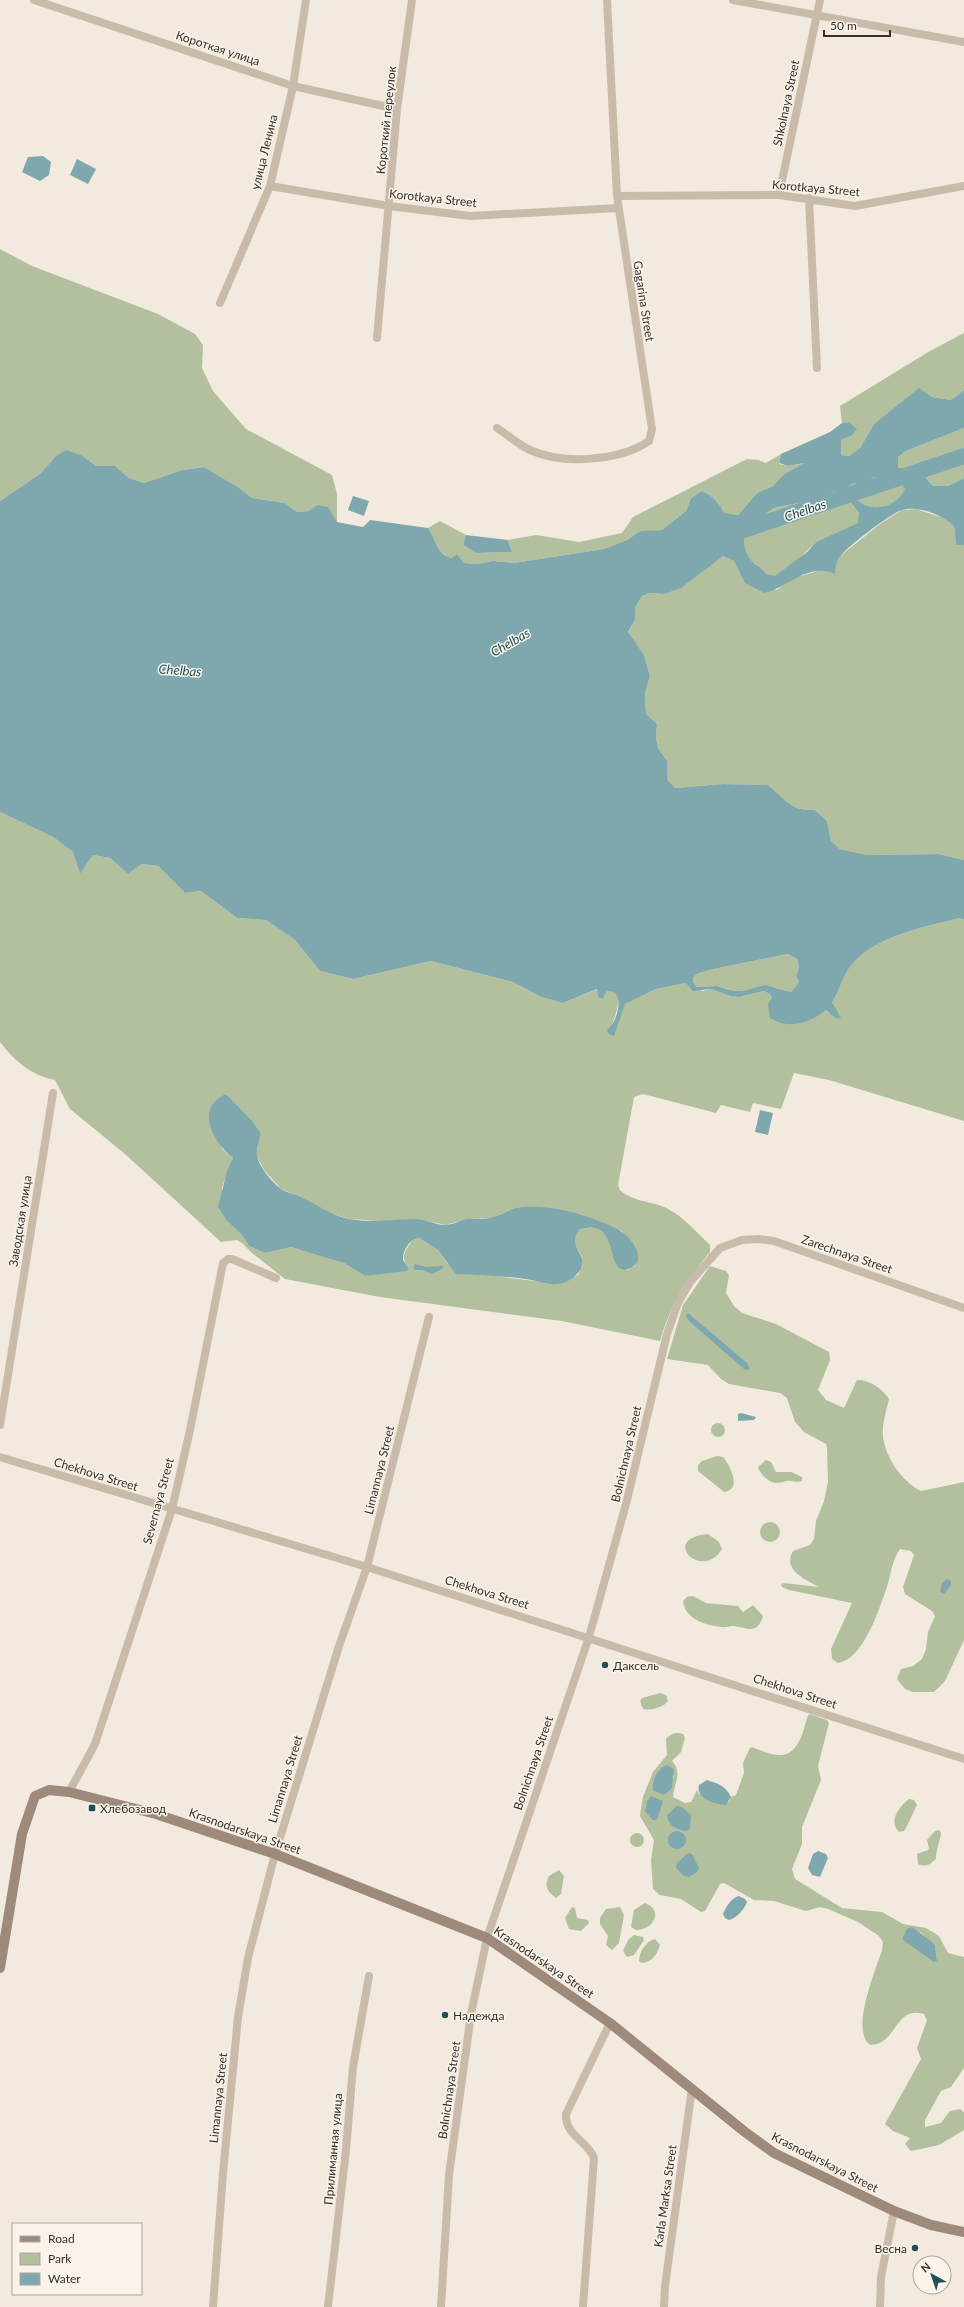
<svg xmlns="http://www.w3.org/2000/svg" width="964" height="2307" viewBox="0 0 964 2307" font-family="Lato,sans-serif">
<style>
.green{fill:#b2c09e;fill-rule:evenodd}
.water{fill:#7ea8ae;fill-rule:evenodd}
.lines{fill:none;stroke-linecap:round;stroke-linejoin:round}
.river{stroke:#7ea8ae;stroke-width:16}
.street{stroke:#c9bbaa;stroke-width:8}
.secondary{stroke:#9d8a7b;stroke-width:10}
.poi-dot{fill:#205057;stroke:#f9f3ea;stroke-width:1.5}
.labels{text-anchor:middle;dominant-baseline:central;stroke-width:3;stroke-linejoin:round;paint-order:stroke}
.street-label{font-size:12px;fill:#372f29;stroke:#f9f3ea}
.poi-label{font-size:12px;fill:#372f29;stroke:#f9f3ea;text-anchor:start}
.water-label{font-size:13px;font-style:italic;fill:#205057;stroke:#f9f3ea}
</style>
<rect width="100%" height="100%" fill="#f2eade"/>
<!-- green -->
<path class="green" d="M0,249L32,266L158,314L195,334L203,345L202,368L213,391L246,429L332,475L337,494V522L317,505L309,511L297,512L285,503L252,498L238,487L204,467L182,470L144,483L129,478L115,466H96L83,456L55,457L41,473L0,501Z
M964,333V390L951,400L932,397L919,389L874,424L860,448L849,456L841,455V440L851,436L849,422L842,423L840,406L930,351Z
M964,428V478L948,486H933L923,475L898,467V457L906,451Z
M781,454L779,464L788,466L806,463L783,475L773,486L757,493L738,515L724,514C719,502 714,496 702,491L691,498L686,511L662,530L641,532L627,540L604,549L514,563L493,561L478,564L464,563L457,554L451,558C437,553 436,539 428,528L440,521L466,535L463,545L476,553L512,552L508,540L536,535L579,542L622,533L633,517L747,459L758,460L766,463Z
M889,476L899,481L906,489C893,514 858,513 848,487L854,483L864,487L872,478Z
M834,491L849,500L859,513V523L816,542L792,565L775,577L766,574C761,566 757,567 752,561C745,553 744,545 744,534L752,524L774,508L813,500Z
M916,509L947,519L954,526L956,545H964V860L938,854L867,855L840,849L831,841L827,821L815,810C790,811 787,800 768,785L723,784L675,788L667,779V761L658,748L656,737L657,724L646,714L645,693L650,676L644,655L628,633L635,620V608L642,596L650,593L664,594L723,556L734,561L746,583L777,590L791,579L824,569L880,524L902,510Z
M0,812L53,837L73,852L80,874L93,855L110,858L128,874L142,864L158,866L185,893L201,891L237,918L266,920L295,940L320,971L353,979L431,961L513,982L541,997L563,1003L598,989L604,994L607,991C627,990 615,1016 611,1027L616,1025L624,1004L656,989L686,983L702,991L711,989L730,996L741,997L764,991L771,994L772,998L826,1010L836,1019L840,1018L832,1002C840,991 842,977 850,967C873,936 925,927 960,918L964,920V1121L829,1080L794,1073L781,1109L753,1103L750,1112L721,1105L716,1113L643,1094L634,1097L618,1185L620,1190C632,1202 654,1201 668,1209C684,1217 697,1233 710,1245V1252C687,1280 670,1305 660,1341L562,1321L380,1297L285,1279L252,1253L242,1243L237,1240L221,1242L125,1154L70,1109L55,1080C30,1075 15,1061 0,1042ZM226,1094L261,1134L256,1154L264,1170L281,1189L303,1198L323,1211L350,1219L383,1221L417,1219L446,1225L467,1219L492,1218L519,1207L622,1231L638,1260L635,1266L627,1270L612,1254C610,1234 601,1222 579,1230L575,1236L574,1244L582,1256L583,1265L578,1275L559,1284L487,1275L448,1264L438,1250L419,1238L413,1240C404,1251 401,1256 408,1269L365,1276L344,1263L321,1255L291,1247L265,1253L249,1246L241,1234L227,1221L222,1187L233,1158L222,1149Z
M788,954L797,959L799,967L796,976L799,982L791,992L773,987L744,991L729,990L717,986L697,987L693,982V978L697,974L709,970Z
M710,1266L726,1271L729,1275L726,1293L734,1306L742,1313L776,1324L829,1352L830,1360L818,1390L826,1400L844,1408L857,1380C870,1380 882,1388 889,1399C887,1408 884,1417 883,1427C880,1450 900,1481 921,1491L964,1482V1640L945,1681L934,1692H913L905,1689L897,1679L901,1669L913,1666L922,1659L926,1649L928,1632L935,1616L932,1611L905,1594L903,1587L914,1555L911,1551L900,1549C892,1560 891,1574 887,1587C879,1609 864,1659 838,1663L832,1659L831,1649L852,1603L789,1590L782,1587L781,1584L784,1583L819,1587C805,1579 782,1570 793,1551L810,1545L814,1539L816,1521L824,1501L828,1482L827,1448L826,1444L804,1432L795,1422L787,1398L780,1393L729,1384L721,1379L708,1365L667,1359L683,1305Z
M711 1430a7 7 0 1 1 14 0a7 7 0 1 1-14 0Z
M717,1456L723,1457C731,1466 742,1490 724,1492L698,1471V1465L702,1461Z
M766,1460L771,1462L776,1472H791L802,1477V1481C796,1483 792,1480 786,1481C783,1482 780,1483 776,1483C769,1483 760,1474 758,1467Z
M760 1532a10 10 0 1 1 20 0a10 10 0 1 1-20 0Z
M708,1534L719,1542L722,1549C703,1582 658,1539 708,1534Z
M693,1596L706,1603L738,1606L743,1612L753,1605L763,1616C757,1636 746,1627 733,1626C729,1626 725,1628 721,1627C705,1625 685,1619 683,1601L687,1597Z
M660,1693L666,1695L668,1701C664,1707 651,1711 643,1709L640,1701L642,1698Z
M809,1714L827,1720L829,1723L818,1766L821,1780L802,1827V1844L792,1869L795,1879L842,1908L882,1912L903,1924L926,1928L939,1936L948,1953L964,1957V2068L951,2087L941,2091L925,2120V2127L941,2123L950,2111L960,2109L964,2112V2130L939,2145L911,2151L905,2144L910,2138L893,2131L885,2124L921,2059L917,2048L927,2020L924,2014C895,2005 897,2044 871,2045C849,2033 876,1969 882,1950L883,1942L879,1936L858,1922L828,1909L820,1907L806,1911L774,1901L754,1900L724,1883L720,1884L705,1911L701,1912L681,1899L660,1895L653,1889L651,1860L654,1840L640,1816L641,1808L643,1797L653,1772L667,1755L666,1739C671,1733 676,1732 683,1734L685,1738L681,1752L672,1761C683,1772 674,1784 673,1797L685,1803L691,1802L697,1790L699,1794L729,1802L731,1797L736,1795L744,1773L743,1763L750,1748L752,1747C777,1757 792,1763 803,1732C805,1726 806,1719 809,1714ZM664,1766L674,1776L671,1788L667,1793L653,1781ZM919,1931L935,1946L937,1961Z
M909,1799L914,1800L917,1805C914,1811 907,1827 904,1831L899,1832C888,1821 899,1807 909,1799Z
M939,1830L941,1833C940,1842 936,1849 936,1859C930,1864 926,1868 918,1864L917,1854L928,1850L929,1848L927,1840L935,1831Z
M630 1840a7 7 0 1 1 14 0a7 7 0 1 1-14 0Z
M559,1870L564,1876L561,1894L556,1898C547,1891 544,1887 549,1876Z
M645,1903C665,1911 652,1931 636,1930L631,1927L634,1910Z
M572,1907L575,1908L577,1918L588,1920L589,1923L581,1931L569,1929L565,1918Z
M620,1907L624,1915L619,1943L612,1950L606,1945L608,1936L600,1924V1918L606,1909Z
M634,1935L643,1937L644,1940L634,1955L627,1957L623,1951L628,1940Z
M655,1939L660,1945C657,1954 653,1962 642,1963L639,1961C639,1952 646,1941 655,1939Z"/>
<!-- water -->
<path class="water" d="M43,156L51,162L49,175L40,181L22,172L28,157Z
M77,159L96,169L88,184L70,175Z
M919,388L932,397L951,400L964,390V428L906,451L898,457V467L923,475L933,486H948L964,478V545H956L954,526C943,515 918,505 902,510C890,514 845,548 838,559C836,563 835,570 835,574C807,562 789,588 764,593L745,583L734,561L723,556L681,588L664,594L650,593L642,596L635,608V620L628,632L644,655L650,676L645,693L646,714L657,724L656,737L658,748L667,761V779L675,788L723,784L768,785C787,800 790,811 815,810L827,821L831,841L840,849L867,855L938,854L964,860V920L960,918C925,927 873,936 850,967C842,977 840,991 832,1002L841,1018L836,1019L826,1010C810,1023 788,1030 770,1018L768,1004L772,998L770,994L764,991L740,997L730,996L711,989L693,991L686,983L656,989L625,1004L614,1036L609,1034L607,1030C617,1023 627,990 607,991L603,998H599L597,989L563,1003L541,997L513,982L431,961L353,979L320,971L295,940L266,920L237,918L201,891L185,893L158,866L142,864L128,874L110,858L93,855L80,874L73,852L53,837L0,812V501L41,473L55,457L66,450L83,456L96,466H115L129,478L144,483L182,470L204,467L238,487L252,498L285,503L297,512L309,511L317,505L328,507L337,522L363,527L370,520L428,528C436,539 437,554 451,558L457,554L464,563L478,564L493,561L514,563L604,549L627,540L641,531L662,530L686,511L691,498L702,491C714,496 719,503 724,513L738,515L757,493L773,486L783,475L804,463L788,466L779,463L781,454L830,432L842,423L849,422L857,429L851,436L841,440V455L849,456L860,448L874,424ZM889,476L899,481L905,489C893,514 858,513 848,487L854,483L864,487L872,478ZM834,491L849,500L859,513L858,523L816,542L807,552L775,576L766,574C761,566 757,567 752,561C745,553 744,545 744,535L752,524L774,508L813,500ZM788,954L797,959L799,967L796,976L799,982L791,992L765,985L744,991L729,990L717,986L697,987L693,982V978L697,974L709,970Z
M353,496L369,501L364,516L348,510Z
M466,535L508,540L512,552L476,553L463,545Z
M226,1094L252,1121L261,1134C260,1140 256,1149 257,1154C258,1166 272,1182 281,1189C287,1193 296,1194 303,1198C319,1206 331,1215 349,1219C371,1223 394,1219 416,1219C426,1219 435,1225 445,1225C452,1225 459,1221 466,1219C474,1218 484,1220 493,1217C502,1215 511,1208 521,1207C552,1205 581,1213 609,1225C613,1227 618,1229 622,1232C633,1239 649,1263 628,1269C603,1276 622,1215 579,1230C566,1249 589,1253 581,1269C577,1276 566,1284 558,1284C548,1285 535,1280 525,1279C502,1276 479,1275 456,1274L438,1250L419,1238C409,1240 403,1249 403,1260L409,1269L406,1271L365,1276L344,1263L291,1247L265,1253L249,1246L241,1234L227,1221L218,1207L227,1171L233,1158C213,1142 194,1108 226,1094Z
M760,1110L773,1113L768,1135L755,1132Z
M415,1264L426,1267L443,1266L442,1269L432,1274L423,1270H415L413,1268Z
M688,1313L747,1363L750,1369L745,1370L689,1321L686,1316Z
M741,1413L756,1417L754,1420L738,1421V1414Z
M947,1579L951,1581V1585L944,1594L940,1592L942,1583Z
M667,1765L674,1769L672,1788L667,1793L663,1795L653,1790C651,1781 658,1768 667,1765Z
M707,1780C717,1783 726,1786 731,1797L726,1805C715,1805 695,1798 699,1785Z
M651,1796L663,1801L657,1820H653L645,1811L647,1801Z
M677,1806L682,1807L691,1815L690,1828L686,1831C676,1829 668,1826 667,1815Z
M668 1840a9 9 0 1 1 18 0a9 9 0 1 1-18 0Z
M818,1851L826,1854L828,1858L820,1877L812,1875L808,1868L813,1854Z
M688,1853L692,1854L699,1868L697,1872L689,1877L684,1876L676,1868L677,1863Z
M739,1896L745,1899L747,1902C743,1911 738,1917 729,1920L725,1918L723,1914C726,1907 731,1898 739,1896Z
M912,1927L932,1942L935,1946L937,1961L934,1962L903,1940V1937L907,1929Z"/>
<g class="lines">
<!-- river -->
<path class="river" d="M729,535L964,456"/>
<!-- street -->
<path class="street" d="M34,0L293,86L397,109
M733,0L964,42
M270,186L389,206L470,216L618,208
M779,195L820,0
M617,196L779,195L855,206L964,186
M809,198L817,368
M220,303L270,186L293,86L306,0
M377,338L397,109L412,0
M497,428C508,435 519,445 530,450C563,465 620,461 649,441L652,429L617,196L607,0
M0,1425L53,1093
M0,1457L367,1567L964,1759
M69,1792L95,1744L172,1509L190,1430L223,1263L228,1259H232L276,1278
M213,2307L223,2173L238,2017L248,1958L275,1854L339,1646L367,1567L429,1317
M328,2307L346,2150L353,2067L369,1976
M441,2307L449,2175L471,2014L487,1938L589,1637L626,1504L667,1334L678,1303L690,1282L720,1248L742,1240L758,1239L774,1241L964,1308
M583,2307L594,2158C587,2140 565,2136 566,2114L610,2023
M664,2307L665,2286L692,2088
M880,2307L881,2277L894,2211"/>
<!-- secondary -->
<path class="secondary" d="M0,1968L22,1834L35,1796L49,1790L69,1792L156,1814L275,1854L487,1938L610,2023L745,2132L774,2153L894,2211L931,2225L964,2232"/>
</g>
<!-- markers -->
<g class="poi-dot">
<circle cx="605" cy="1665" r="4"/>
<rect x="88" y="1804" width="8" height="8" rx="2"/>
<circle cx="445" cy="2015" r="4"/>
<circle cx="915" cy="2248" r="4"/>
</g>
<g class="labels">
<!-- street labels -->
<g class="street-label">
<text transform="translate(218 48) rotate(18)">Короткая улица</text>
<text transform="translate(786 103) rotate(-78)">Shkolnaya Street</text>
<text transform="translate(386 120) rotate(-84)">Короткий переулок</text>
<text transform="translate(264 152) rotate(-76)">улица Ленина</text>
<text transform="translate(816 188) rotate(5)">Korotkaya Street</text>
<text transform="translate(433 198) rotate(6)">Korotkaya Street</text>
<text transform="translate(644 301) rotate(81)">Gagarina Street</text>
<text transform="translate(20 1221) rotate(-81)">Заводская улица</text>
<text transform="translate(847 1254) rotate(19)">Zarechnaya Street</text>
<text transform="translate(626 1454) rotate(-77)">Bolnichnaya Street</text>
<text transform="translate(379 1470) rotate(-76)">Limannaya Street</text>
<text transform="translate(96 1474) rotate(17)">Chekhova Street</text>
<text transform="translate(158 1501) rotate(-75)">Severnaya Street</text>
<text transform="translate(487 1592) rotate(17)">Chekhova Street</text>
<text transform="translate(795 1691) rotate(18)">Chekhova Street</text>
<text transform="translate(533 1763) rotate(-71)">Bolnichnaya Street</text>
<text transform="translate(285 1779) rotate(-73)">Limannaya Street</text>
<text transform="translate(245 1831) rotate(19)">Krasnodarskaya Street</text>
<text transform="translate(544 1962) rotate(34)">Krasnodarskaya Street</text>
<text transform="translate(449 2090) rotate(-82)">Bolnichnaya Street</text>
<text transform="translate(218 2098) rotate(-84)">Limannaya Street</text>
<text transform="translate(333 2149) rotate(-85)">Прилиманная улица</text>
<text transform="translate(825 2162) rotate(27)">Krasnodarskaya Street</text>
<text transform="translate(665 2196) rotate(-82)">Karla Marksa Street</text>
</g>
<!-- poi labels -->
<g class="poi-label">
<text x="613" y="1665">Даксель</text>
<text x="100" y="1808">Хлебозавод</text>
<text x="453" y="2015">Надежда</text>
<text x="907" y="2248" text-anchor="end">Весна</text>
</g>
<!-- water labels -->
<g class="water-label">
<text transform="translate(805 510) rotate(-19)">Chelbas</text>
<text transform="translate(510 642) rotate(-30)">Chelbas</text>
<text transform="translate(180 670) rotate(4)">Chelbas</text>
</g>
</g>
<!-- legend -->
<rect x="12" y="2223" width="130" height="72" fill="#f9f3ea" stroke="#aba59d"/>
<rect x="20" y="2236" width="20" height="6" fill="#9d8a7b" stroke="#aba59d"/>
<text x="48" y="2243" font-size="12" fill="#372f29">Road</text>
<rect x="20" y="2253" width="20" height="12" fill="#b2c09e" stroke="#aba59d"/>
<text x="48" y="2263" font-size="12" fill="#372f29">Park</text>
<rect x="20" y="2273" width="20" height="12" fill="#7ea8ae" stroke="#aba59d"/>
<text x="48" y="2283" font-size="12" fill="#372f29">Water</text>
<!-- north arrow -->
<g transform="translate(932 2275) rotate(320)"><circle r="19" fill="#f9f3ea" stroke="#aba59d"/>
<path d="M0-3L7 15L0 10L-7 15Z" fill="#205057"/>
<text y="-6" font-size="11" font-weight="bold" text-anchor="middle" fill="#372f29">N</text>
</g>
<!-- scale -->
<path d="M824 30v6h66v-6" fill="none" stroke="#372f29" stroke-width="2"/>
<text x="830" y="30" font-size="12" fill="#372f29" stroke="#f9f3ea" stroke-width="3" paint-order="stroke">50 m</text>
</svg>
